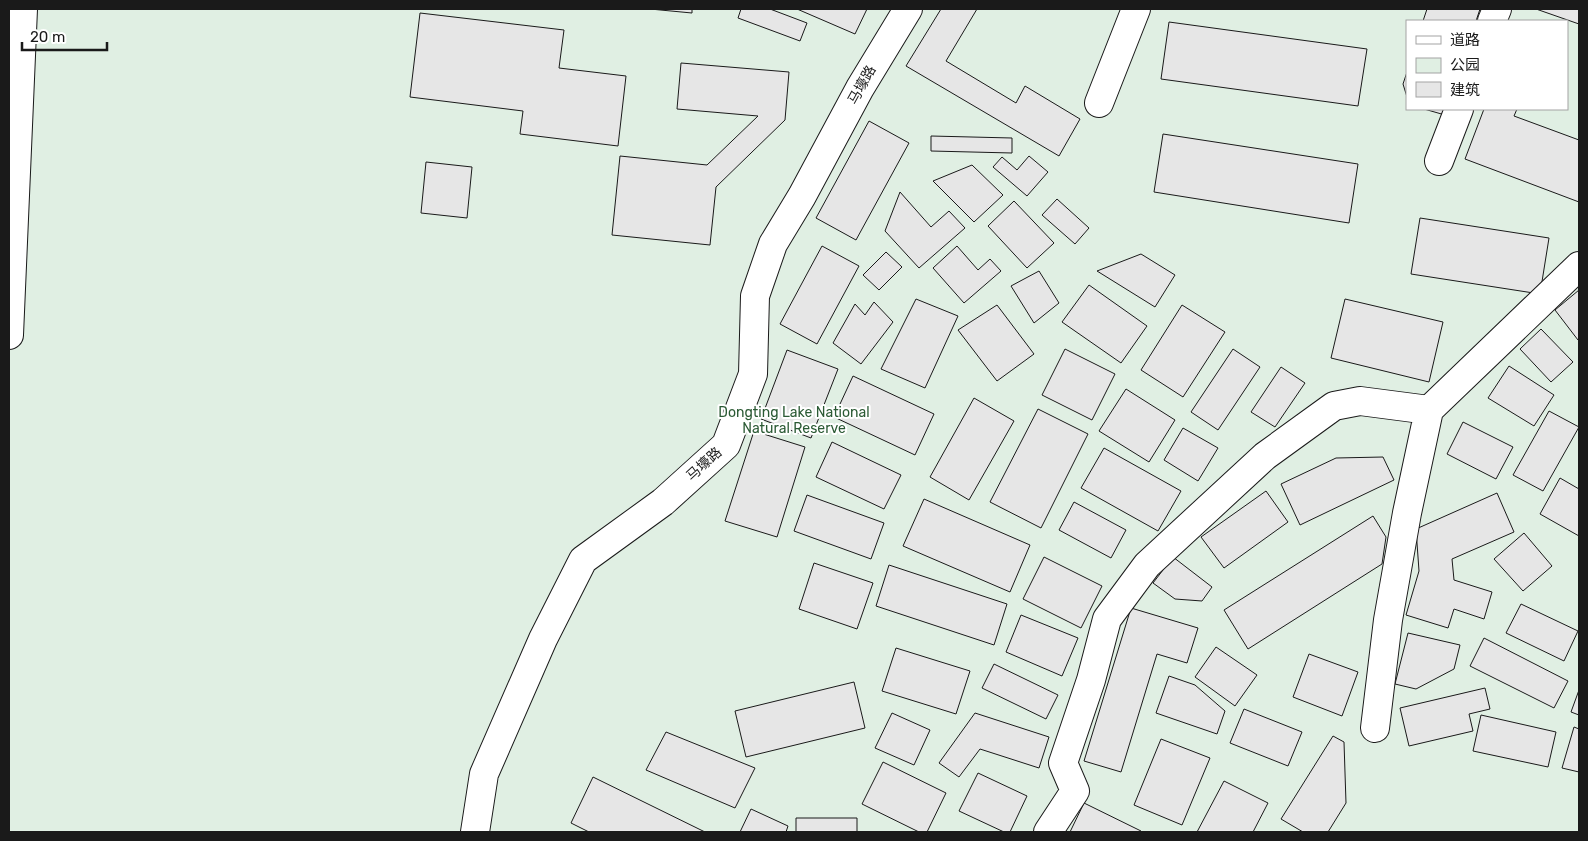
<svg xmlns="http://www.w3.org/2000/svg" width="1588" height="841" viewBox="0 0 1588 841" font-family="Rubik,'Noto Sans SC',sans-serif">
<style>
.green{fill:#e0efe3;stroke:#6a6a6a;fill-rule:evenodd}
.building{fill:#e6e6e6;stroke:#1a1a1a}
.lines{fill:none;stroke-linecap:round;stroke-linejoin:round}
.minor-casing{stroke:#1a1a1a;stroke-width:30}
.major-casing{stroke:#1a1a1a;stroke-width:30}
.minor{stroke:#fff;stroke-width:28}
.major{stroke:#fff;stroke-width:28}
.labels{text-anchor:middle;dominant-baseline:central;stroke-width:4;stroke-linejoin:round;paint-order:stroke}
.street-label{font-size:14px;fill:#1a1a1a;stroke:#fff}
.park-label{font-size:14px;fill:#2b5a34;stroke:#fff}
</style>
<rect width="100%" height="100%" fill="#fff"/>
<!-- green -->
<path class="green" d="M9,9H1579V832H9ZM1407,21H1567V109H1407Z"/>
<!-- building -->
<path class="building" d="M650,9H692V13Z
M741,9H770L807,23L800,41L738,18Z
M797,9H867L855,34Z
M941,9H977L946,61L1016,103L1025,86L1080,119L1059,156L906,66Z
M1427,9H1480L1476,21H1423Z
M1536,9H1579V24Z
M420,13L564,30L559,68L626,76L618,146L520,134L523,111L410,97Z
M1169,22L1367,49L1358,106L1161,79Z
M681,63L789,72L785,120L716,187L710,245L612,235L620,156L707,165L758,116L677,109Z
M1407,72V97L1403,84Z
M1424,109H1447L1445,115Z
M1484,109H1517L1514,116L1579,140V202L1465,159Z
M869,121L909,143L856,240L816,218Z
M1163,134L1358,164L1349,223L1154,192Z
M931,136L1012,138V153L931,151Z
M1029,156L1048,172L1027,196L993,167L1002,157L1017,170Z
M426,162L472,167L467,218L421,213Z
M972,165L1003,195L974,222L933,181Z
M900,192L931,227L949,211L965,228L919,268L885,231Z
M1057,199L1089,228L1075,244L1042,215Z
M1014,201L1054,243L1027,268L988,226Z
M1420,218L1549,238L1540,294L1411,274Z
M822,246L859,266L817,344L780,324Z
M957,246L978,270L990,259L1001,271L964,303L933,268Z
M886,252L902,267L879,290L863,275Z
M1141,254L1175,275L1155,307L1097,271Z
M1039,271L1059,303L1034,323L1011,286Z
M1089,285L1147,326L1121,363L1062,322Z
M1579,290V339L1578,340L1555,310Z
M916,299L958,316L925,388L881,369Z
M1345,299L1443,322L1429,382L1331,358Z
M874,302L893,322L861,364L833,343L855,304L865,315Z
M997,305L1034,354L997,381L958,330Z
M1182,305L1225,332L1183,397L1141,370Z
M1541,329L1573,362L1551,382L1520,349Z
M1065,349L1115,374L1092,420L1042,395Z
M1233,349L1260,367L1218,430L1191,412Z
M787,350L838,369L811,438L761,419Z
M1509,366L1554,395L1534,426L1488,398Z
M1281,367L1305,383L1275,427L1251,412Z
M853,376L934,414L915,455L834,417Z
M1126,389L1175,420L1149,462L1099,431Z
M974,398L1014,421L969,500L930,477Z
M1038,409L1088,434L1041,528L990,502Z
M1549,411L1579,427L1543,491L1513,475Z
M1463,422L1513,447L1496,479L1447,454Z
M1183,428L1218,448L1198,481L1164,460Z
M754,431L805,447L777,537L725,521Z
M832,442L901,475L884,509L816,477Z
M1104,448L1181,491L1158,531L1081,488Z
M1383,457L1394,480L1300,525L1281,484L1336,458Z
M1560,478L1579,489V536L1540,514Z
M1266,491L1288,522L1224,568L1201,537Z
M1497,493L1514,532L1452,559L1454,580L1492,592L1484,619L1454,609L1448,628L1406,615L1419,571L1416,529Z
M807,495L884,523L871,559L794,531Z
M924,499L1030,545L1010,592L903,546Z
M1074,502L1126,530L1111,558L1059,530Z
M1373,516L1386,537L1382,564L1248,649L1224,610Z
M1524,533L1552,566L1523,591L1494,559Z
M1044,557L1102,586L1081,628L1023,599Z
M1173,557L1212,587L1202,601L1175,599L1153,583Z
M814,563L873,583L857,629L799,609Z
M889,565L1007,604L994,645L876,606Z
M1521,604L1578,631L1564,661L1506,633Z
M1131,608L1198,628L1187,663L1157,654L1121,772L1084,761Z
M1021,615L1078,638L1062,676L1006,652Z
M1408,633L1460,645L1454,669L1416,689L1395,684Z
M1484,638L1568,681L1554,708L1470,666Z
M1216,647L1257,675L1235,706L1195,677Z
M896,648L970,671L956,714L882,691Z
M1309,654L1358,672L1342,716L1293,697Z
M994,664L1058,695L1046,719L982,688Z
M1169,676L1195,685L1225,711L1217,734L1156,713Z
M854,682L865,728L746,757L735,711Z
M1485,688L1490,709L1469,714L1473,731L1409,746L1400,708Z
M1579,690V715L1571,712Z
M1244,709L1302,732L1288,766L1230,743Z
M892,713L930,730L914,765L875,748Z
M975,713L1049,737L1039,768L980,749L959,777L939,763Z
M1481,715L1556,732L1548,767L1473,751Z
M1574,727L1579,729V772L1562,768Z
M666,732L755,768L735,808L646,770Z
M1333,736L1344,742L1346,803L1328,832H1303L1281,819Z
M1161,739L1210,758L1182,825L1134,805Z
M883,762L946,793L927,832H919L862,804Z
M978,773L1027,796L1010,832H1004L959,811Z
M593,777L705,832H589L571,823Z
M1224,781L1268,803L1253,832H1197Z
M1084,803L1141,831V832H1070Z
M751,809L788,826L786,832H740Z
M796,818H857V832H796Z"/>
<g class="lines">
<!-- minor casing -->
<g class="minor-casing">
<path id="minor" d="M1492,21L1497,9
M1099,103L1136,9
M1439,161L1459,109
M1375,728L1388,620L1407,513L1429,410
M475,832L484,774L543,639L583,560L663,502L726,445L753,374L755,296L773,244L802,196L860,88L908,9
M1048,832L1075,791L1063,763L1091,680L1107,619L1147,565L1265,456L1334,406L1360,401L1429,410L1579,266"/>
</g>
<!-- major casing -->
<g class="major-casing">
<path id="major" d="M9,335L23,9"/>
</g>
<!-- minor -->
<use href="#minor" class="minor"/>
<!-- major -->
<use href="#major" class="major"/>
</g>
<g class="labels">
<!-- street labels -->
<g class="street-label">
<text transform="translate(862 85) rotate(-61)">马壕路</text>
<text transform="translate(704 464) rotate(-42)">马壕路</text>
</g>
<!-- park labels -->
<g class="park-label">
<text x="794" y="412">Dongting Lake National<tspan x="794" dy="16">Natural Reserve</tspan></text>
</g>
</g>
<!-- border -->
<rect width="1588" height="841" fill="none" stroke="#1a1a1a" stroke-width="20"/>
<!-- legend -->
<rect x="1406" y="20" width="162" height="90" fill="#ffffff" stroke="#a3a3a3"/>
<rect x="1416" y="36" width="25" height="8" fill="#ffffff" stroke="#a3a3a3"/>
<text x="1450" y="45" font-size="15" fill="#1a1a1a">道路</text>
<rect x="1416" y="58" width="25" height="15" fill="#e0efe3" stroke="#a3a3a3"/>
<text x="1450" y="70" font-size="15" fill="#1a1a1a">公园</text>
<rect x="1416" y="82" width="25" height="15" fill="#e6e6e6" stroke="#a3a3a3"/>
<text x="1450" y="95" font-size="15" fill="#1a1a1a">建筑</text>
<!-- scale -->
<path d="M22 42v8h85v-8" fill="none" stroke="#1a1a1a" stroke-width="2.5"/>
<text x="30" y="42" font-size="15" fill="#1a1a1a" stroke="#ffffff" stroke-width="4" paint-order="stroke">20 m</text>
</svg>
